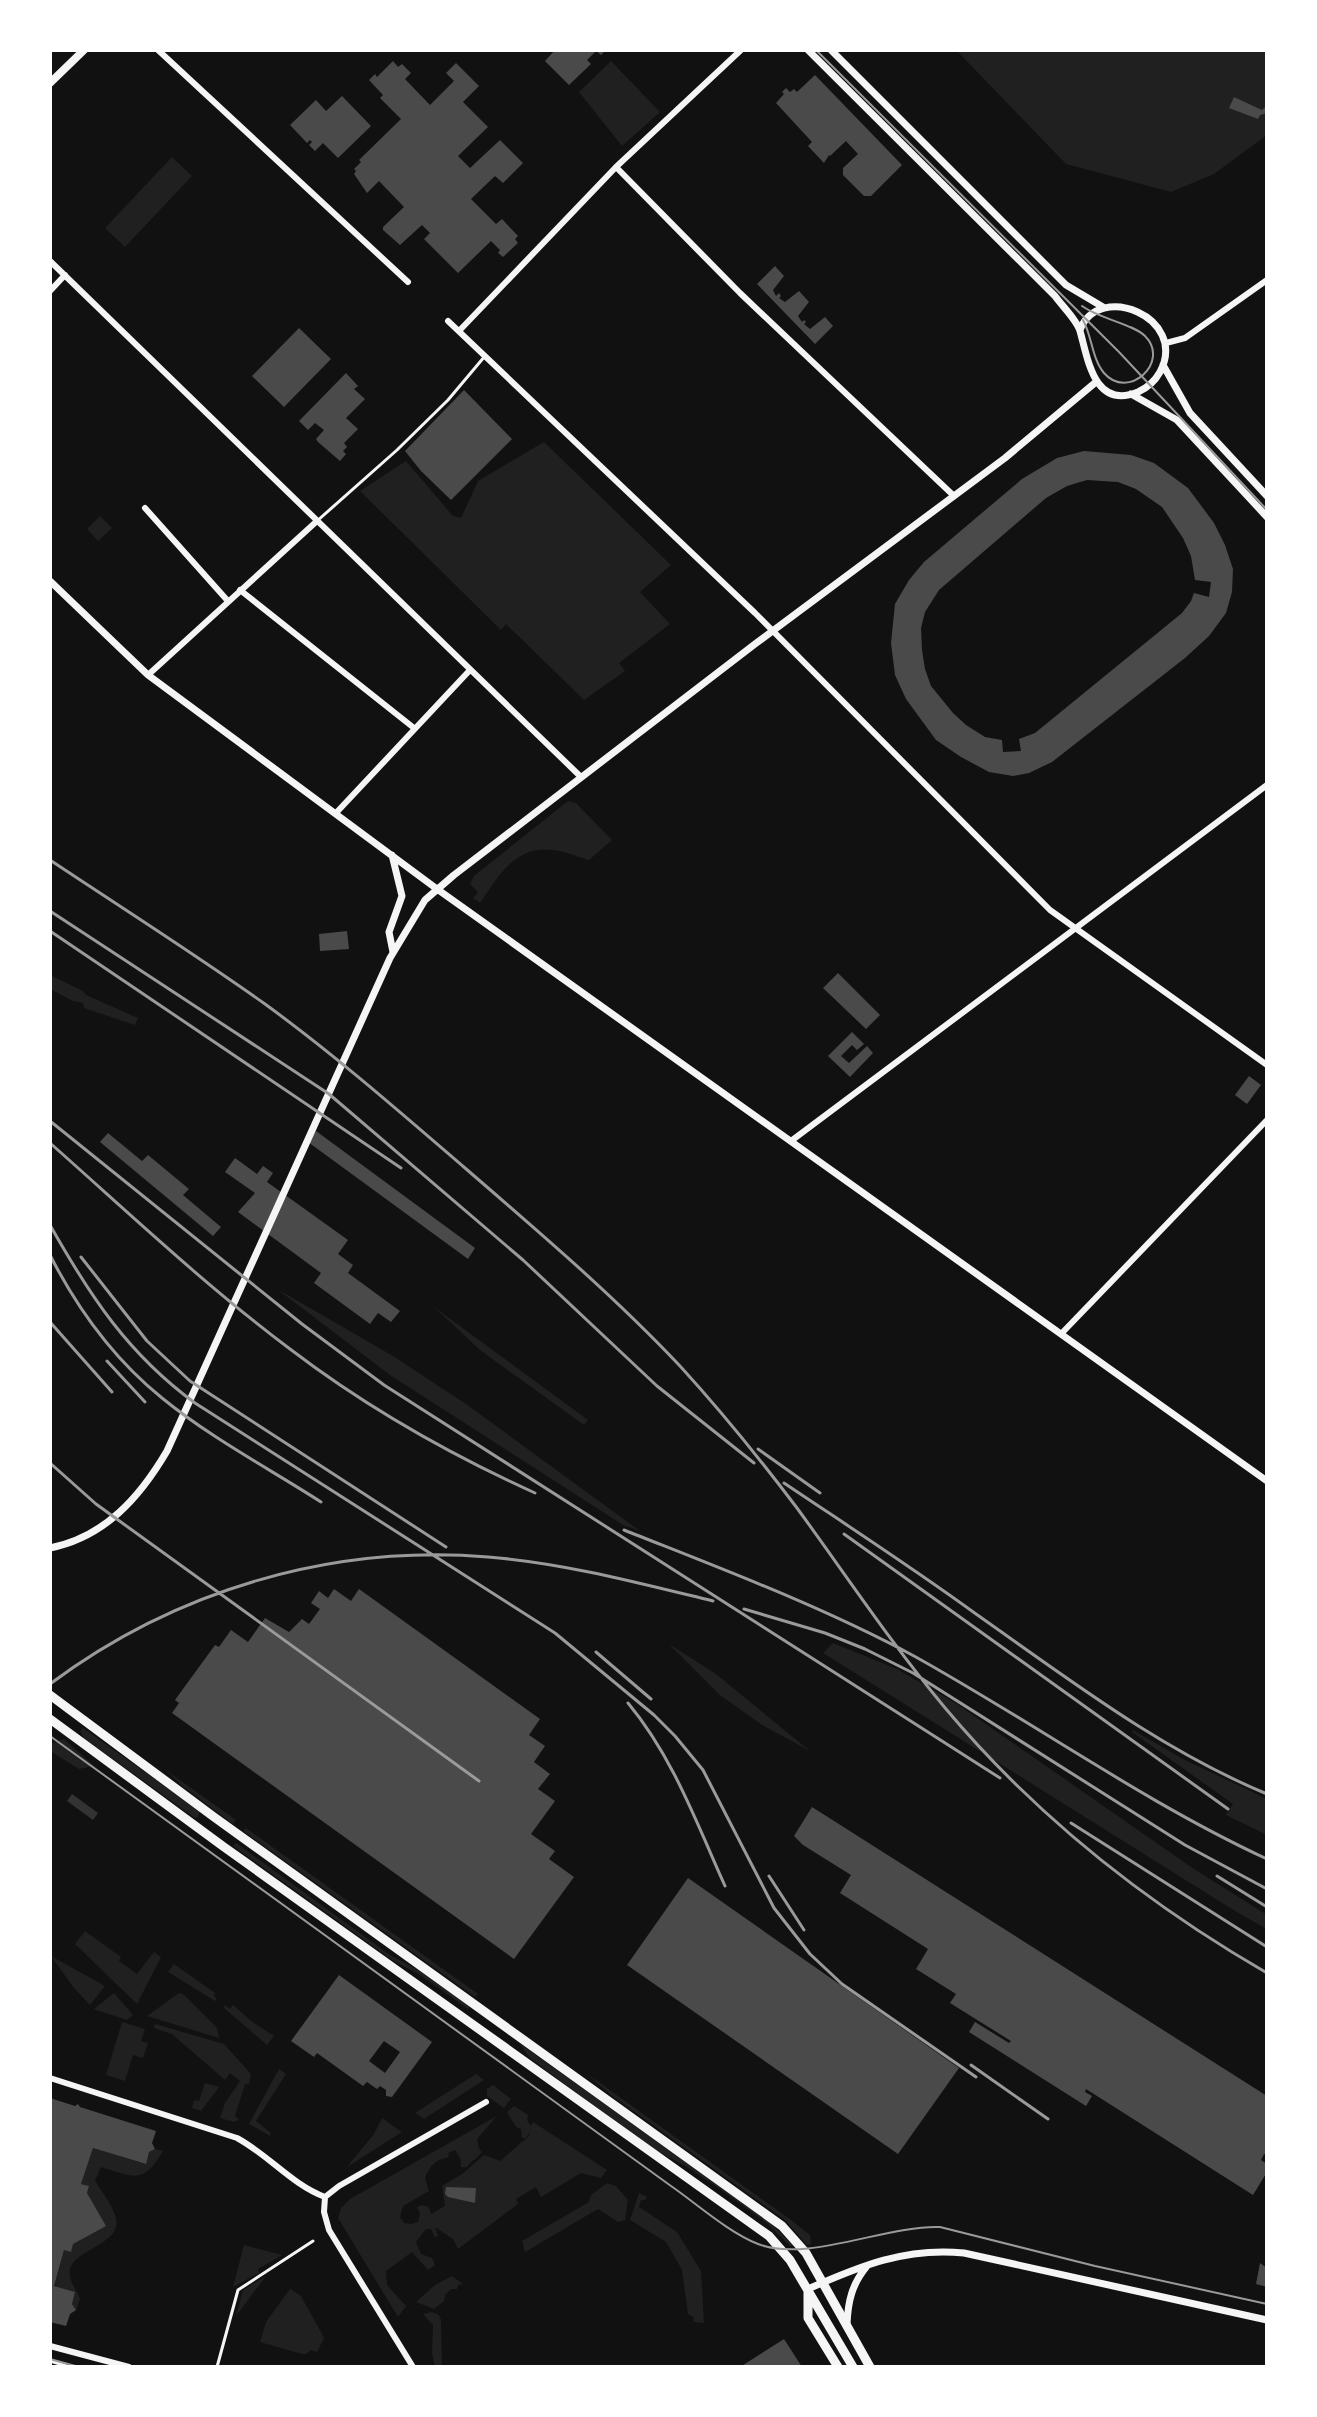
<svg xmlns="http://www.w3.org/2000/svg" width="1317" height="2417" viewBox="0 0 1317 2417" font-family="Overpass,sans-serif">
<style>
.green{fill:#202020}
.water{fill:#333}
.building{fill:#4a4a4a;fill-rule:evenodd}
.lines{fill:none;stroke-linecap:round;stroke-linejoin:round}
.service{stroke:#f5f5f5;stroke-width:3}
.minor{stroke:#f5f5f5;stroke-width:6}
.tertiary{stroke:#f5f5f5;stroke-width:7}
.secondary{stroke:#f5f5f5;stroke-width:8}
.primary{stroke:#f5f5f5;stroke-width:9}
.tram{stroke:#9a9a9a;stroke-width:2}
.rail{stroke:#9a9a9a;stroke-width:3}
</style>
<rect width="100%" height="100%" fill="#111"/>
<!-- green -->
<path class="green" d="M956,50H1267V135L1214,174L1171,192L1066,164Z
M611,61L660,112L622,146L579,92Z
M172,157L192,176L125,247L105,228Z
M544,442L671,565L640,592L670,624L619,663L625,671L584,700L506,624L501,630L360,491L406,461L453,516L461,518L478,481Z
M100,516L112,528L98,541L87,529Z
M568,801L576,803L612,840L589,860C577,857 565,851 552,850C515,845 498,877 480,903L473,898L478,892L470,884L474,876Z
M50,975L83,991L86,995L138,1018L135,1025L84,1008L83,1003L73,1001L50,989Z
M277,1289L393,1356L466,1404L640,1531L623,1525L390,1375Z
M434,1307L588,1420L584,1425L480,1350Z
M833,1643L897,1669L957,1704L1194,1869L1267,1915V1929L1235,1911L823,1653Z
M669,1644L716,1674L810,1751L762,1725L720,1695Z
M83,1728L200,1811L198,1817L195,1818L84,1738L80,1731Z
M1133,1730L1183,1759L1267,1799V1835L1226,1815L1233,1804L1132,1732Z
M64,1739L94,1766L79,1769L50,1751V1744Z
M167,1771L236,1820L233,1824L181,1785Z
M246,1828L478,1994L475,1997L243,1831Z
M236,1843L390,1955L418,1970L470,2006L468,2009L420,1975L392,1960L233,1846Z
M85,1931L121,1957L119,1961L137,1974L154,1952L161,1957L137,2004L75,1944Z
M51,1956L105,1986L90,2005L74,1988Z
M174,1964L215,1993L214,1996L217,1999L215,2001L168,1972Z
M114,1993L133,2015L127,2020L94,2009Z
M179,1993L183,1994L217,2028L219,2038L147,2016Z
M225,2005L230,2009L233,2005L251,2021L274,2036L267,2045L223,2007Z
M122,2022L145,2029L141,2041L148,2043L143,2058L133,2055L125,2081L106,2075Z
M155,2024L224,2044L251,2074L249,2084H245L235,2116L239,2120L234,2122L220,2118L225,2103L240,2081L230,2073L225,2080L172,2034L154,2028Z
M519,2043L768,2221L793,2245L790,2246L768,2224L720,2189L687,2167L654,2149L566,2085L529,2057Z
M279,2069L286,2074L256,2121L271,2133L270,2136L249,2124Z
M586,2073L791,2220L810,2235L811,2244L807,2245L785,2220L611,2095Z
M476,2074L484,2080L424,2119L415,2113Z
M205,2083L219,2087L201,2111L192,2108L194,2100L199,2101Z
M493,2085L511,2099L504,2108L487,2096V2089Z
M514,2106L528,2115L527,2120L531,2126L533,2122L607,2170L601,2178L581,2173L541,2197L536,2187L516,2199L518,2204L458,2249L453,2239L435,2227L438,2235L435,2238L431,2229H426L416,2242L421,2254L432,2258L435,2265L428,2270L412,2252L386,2271L387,2285L406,2306L398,2317L338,2218L341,2208L350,2199L497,2116L477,2139L479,2149L482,2152C479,2157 471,2161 467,2167H461V2160L455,2150L448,2153L449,2157C435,2160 430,2165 425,2178L429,2191L403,2206L400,2217L404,2223L411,2224L418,2222L420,2213L417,2207L422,2205L429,2207L431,2214L445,2206L442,2186L462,2174L484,2155L500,2161L529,2136L530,2132L526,2138H522L521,2129L516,2127L507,2112Z
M382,2118L402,2132L347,2167L374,2134Z
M93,2148L145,2164L149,2152L155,2149L163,2151C143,2185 134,2177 101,2167L95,2181C102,2192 111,2203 115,2215C126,2245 73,2248 70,2270C68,2281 77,2289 80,2299L76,2311L72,2304L75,2292L54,2286L64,2250L71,2251L73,2244L105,2225L87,2193L89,2186L81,2184Z
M607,2183L616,2186L628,2200L625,2220L618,2222L598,2209L525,2252L522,2241L589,2202L591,2195Z
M639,2193L647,2197L645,2200H641L639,2207L677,2232L701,2271L704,2323L694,2322L693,2317L688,2314L682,2270L666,2242L630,2220Z
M244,2245L282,2255L258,2269L259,2273L233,2287Z
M266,2276L236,2316L243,2290Z
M452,2276L463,2284L458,2285L457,2289H451L445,2295L444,2301L434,2309L416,2302L435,2285Z
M290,2289L301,2296L322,2334L324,2338L317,2352L311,2350L306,2354H302L260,2342L266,2322Z
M432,2312L439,2315L441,2320L442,2367H435L432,2353L433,2325L423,2314Z"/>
<!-- water -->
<path class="water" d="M72,1794L98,1813L93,1820L67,1801Z"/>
<!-- building -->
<path class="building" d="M555,50H606L601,55L596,51L587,60L591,64L569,85L545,61Z
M393,61L398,67L402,64L411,73L405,79L430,105L454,81L446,73L456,63L479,86L463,102L488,127L458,156L470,168L500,140L523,163L503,183L495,176L471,199L496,224L502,219L518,236L515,239L518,243L503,257L498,253L500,250L491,241L458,273L424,239L430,233L422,225L400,245L383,230V227L404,207L379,181L367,193L354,174L356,171L354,169L361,162L359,160L401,119L380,98L383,95L369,80L375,74L377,77Z
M815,75L902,165L871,196H864L843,175V168L858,154L846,141L830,156L829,155L824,163L808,146L812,142L776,103L784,94L782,92L786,88L790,92L794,89L797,92Z
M342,96L371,126L338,158L323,143L315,151L309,145L312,142L310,140L307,143L290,125L316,100L326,111Z
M1234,97L1262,110L1267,105V113L1260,115L1258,119L1229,108Z
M775,266L784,276L773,290L776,296L779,293L781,296L779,298L785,302L799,291L809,302L798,316L802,322L804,320L806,322L804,324L810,329L825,317L833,326L815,344L757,284Z
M299,328L331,359L284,407L252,376Z
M346,373L358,386L354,389L365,399L346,418L358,429L344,443L347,447L343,451L346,454L340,461L318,442L316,439L324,430L315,423L308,430L299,421Z
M464,390L512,439L451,500L421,471L405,451Z
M1084,451L1131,455L1154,463L1188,488L1214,523L1225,545L1233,569L1232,592L1226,613L1209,636L1185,658L1052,762L1029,773L1013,776L989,772L961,757L936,740L906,699L895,675L891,643L895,604L909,580L924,562L1022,479L1057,458ZM1087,480L1118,482L1136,489L1162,507L1183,538L1191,556L1195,580L1211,582L1209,597L1194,593L1191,601L1182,613L1035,733L1019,739L1021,751L1003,752L1002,740L985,737L966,725L953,713L931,686L925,669L922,650L921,628L925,612L939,590L1046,498L1067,486Z
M347,931L349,949L320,951L319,934Z
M838,973L880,1015L866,1029L823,988Z
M852,1032L864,1044L857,1050L852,1045L841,1056L849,1063L867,1046L873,1053L850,1077L828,1056Z
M1249,1076L1261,1085L1247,1104L1235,1095Z
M316,1131L475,1248L468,1259L308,1142Z
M108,1133L142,1161L148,1155L189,1189L183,1195L221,1227L213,1236L100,1142Z
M235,1158L257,1174L263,1166L273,1173L267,1182L348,1240L338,1254L353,1265L348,1273L400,1311L391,1322L378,1313L370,1324L314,1283L321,1273L238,1212L255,1193L225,1172Z
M334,1589L351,1601L359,1589L540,1719L529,1735L545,1746L534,1762L550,1774L538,1789L555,1801L531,1834L555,1851L549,1859L574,1877L514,1959L172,1713L179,1703L175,1700L215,1645L219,1647L231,1630L248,1642L265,1618L289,1632L302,1619L309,1624L320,1609L311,1603L319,1591L328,1598Z
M812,1807L1267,2096V2155L1264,2154L1261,2160L1267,2164V2172L1253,2195L1086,2089L1085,2092L1092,2096L1086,2106L969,2032L975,2022L1009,2043L1011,2041L950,2003L956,1994L916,1969L928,1949L840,1893L851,1875L803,1845L794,1836Z
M688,1878L959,2068L898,2154L627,1965Z
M339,1975L432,2042L392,2097L386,2096V2090L380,2086L377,2089L367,2082L363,2086L317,2053L314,2057L291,2041ZM384,2041L400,2052L385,2073L369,2061Z
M50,2098L75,2106L78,2104L80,2107L156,2131L152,2143L155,2149L149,2152L146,2164L93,2148L81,2184L89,2186L87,2193L106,2226L73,2244L71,2252L64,2250L54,2286L75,2292L72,2304L76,2310L70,2314L66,2326L50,2322Z
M446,2187L476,2188L475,2203L448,2197L445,2194Z
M1260,2263L1267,2268V2287L1256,2284Z
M784,2339L802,2367H740Z"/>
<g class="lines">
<!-- service -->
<path class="service" d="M317,521L397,450L448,400L485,356
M50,2361L70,2367
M217,2367L238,2290L313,2241"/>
<!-- minor -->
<path class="minor" d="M158,50L408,282
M616,167L740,293L954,496
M50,261L581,777
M50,291L65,275
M448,321L755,613L1050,910L1267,1065
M459,331L616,167L741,50
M1166,343L1185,338L1267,280
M145,508L227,600
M240,590L414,728
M148,675L317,521
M336,813L470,670
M791,1141L1267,785
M1061,1334L1267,1120
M50,2078L237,2138C270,2156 291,2184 325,2197
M325,2197L324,2212L329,2230L413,2367
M325,2197L339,2186L486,2102
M50,2346L129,2367"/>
<!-- tertiary -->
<path class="tertiary" d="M808,50L1055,296C1062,306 1077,320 1080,331C1088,359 1094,410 1138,392C1147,388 1155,381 1160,372C1189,317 1098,281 1080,330
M831,50L1066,285L1103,307
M1163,365L1190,413L1267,496
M1131,394L1177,420L1267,517
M50,581L148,675L437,889L1267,1481
M392,855L402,896L389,932L393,952
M50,1548C105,1537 140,1497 167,1451L390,958L425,900L454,875L755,644L1005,458L1096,382
M808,2289C860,2266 906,2247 964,2253L1267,2320
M847,2324C848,2301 852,2284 867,2266"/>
<!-- secondary -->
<path class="secondary" d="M50,83L84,50"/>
<!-- primary -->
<path class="primary" d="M50,1695L214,1817L782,2226L806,2253L870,2367
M50,1719L224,1847L769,2236L790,2260L853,2367
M808,2289V2318L838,2367"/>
<!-- tram -->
<path class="tram" d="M816,50L1119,352L1267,510
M1082,306C1100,319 1133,324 1145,336C1171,362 1128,401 1104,373C1092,359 1092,336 1083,320
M50,1736L671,2186C697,2204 728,2232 758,2244C807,2263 886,2225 940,2227L1095,2266L1267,2304
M50,2359L79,2367"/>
<!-- rail -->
<path class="rail" d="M50,860C122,908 195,954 265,1004C335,1055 400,1112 465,1168C539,1232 613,1295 680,1366C721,1411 760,1459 797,1508C846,1575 892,1645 946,1709C1036,1816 1146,1903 1267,1973
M50,911L329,1094L523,1260L657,1386L754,1463
M50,931L401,1168
M50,1121L302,1324L384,1385L1000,1778
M50,1143C129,1213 206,1286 290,1349C366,1407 449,1454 535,1493
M50,1225C90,1296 128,1354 195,1403L555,1633L654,1715L675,1736L703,1770L774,1908L810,1954L842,1984L976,2077
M50,1255C78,1310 115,1360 162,1398C211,1438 268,1468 321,1502
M81,1257L147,1341L190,1381L446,1547
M50,1322L112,1392
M107,1361L145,1402
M758,1449L820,1493
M50,1463L96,1504L479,1781
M784,1483C848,1526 913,1568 976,1614C1070,1680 1161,1750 1267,1794
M624,1530C722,1569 821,1606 914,1656C1033,1722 1144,1802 1267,1859
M844,1534L1228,1809
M744,1609L825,1633L865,1649L913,1673L1185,1845L1267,1889
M596,1652L651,1699
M50,1684C176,1590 332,1544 488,1557C564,1563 639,1583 713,1601
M628,1703C673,1757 697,1824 725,1886
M1071,1823L1267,1947
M769,1876L804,1930
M1217,1876L1267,1907
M971,2065L1048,2119"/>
</g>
<!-- border -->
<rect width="1317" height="2417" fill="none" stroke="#ffffff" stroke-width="104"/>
</svg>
